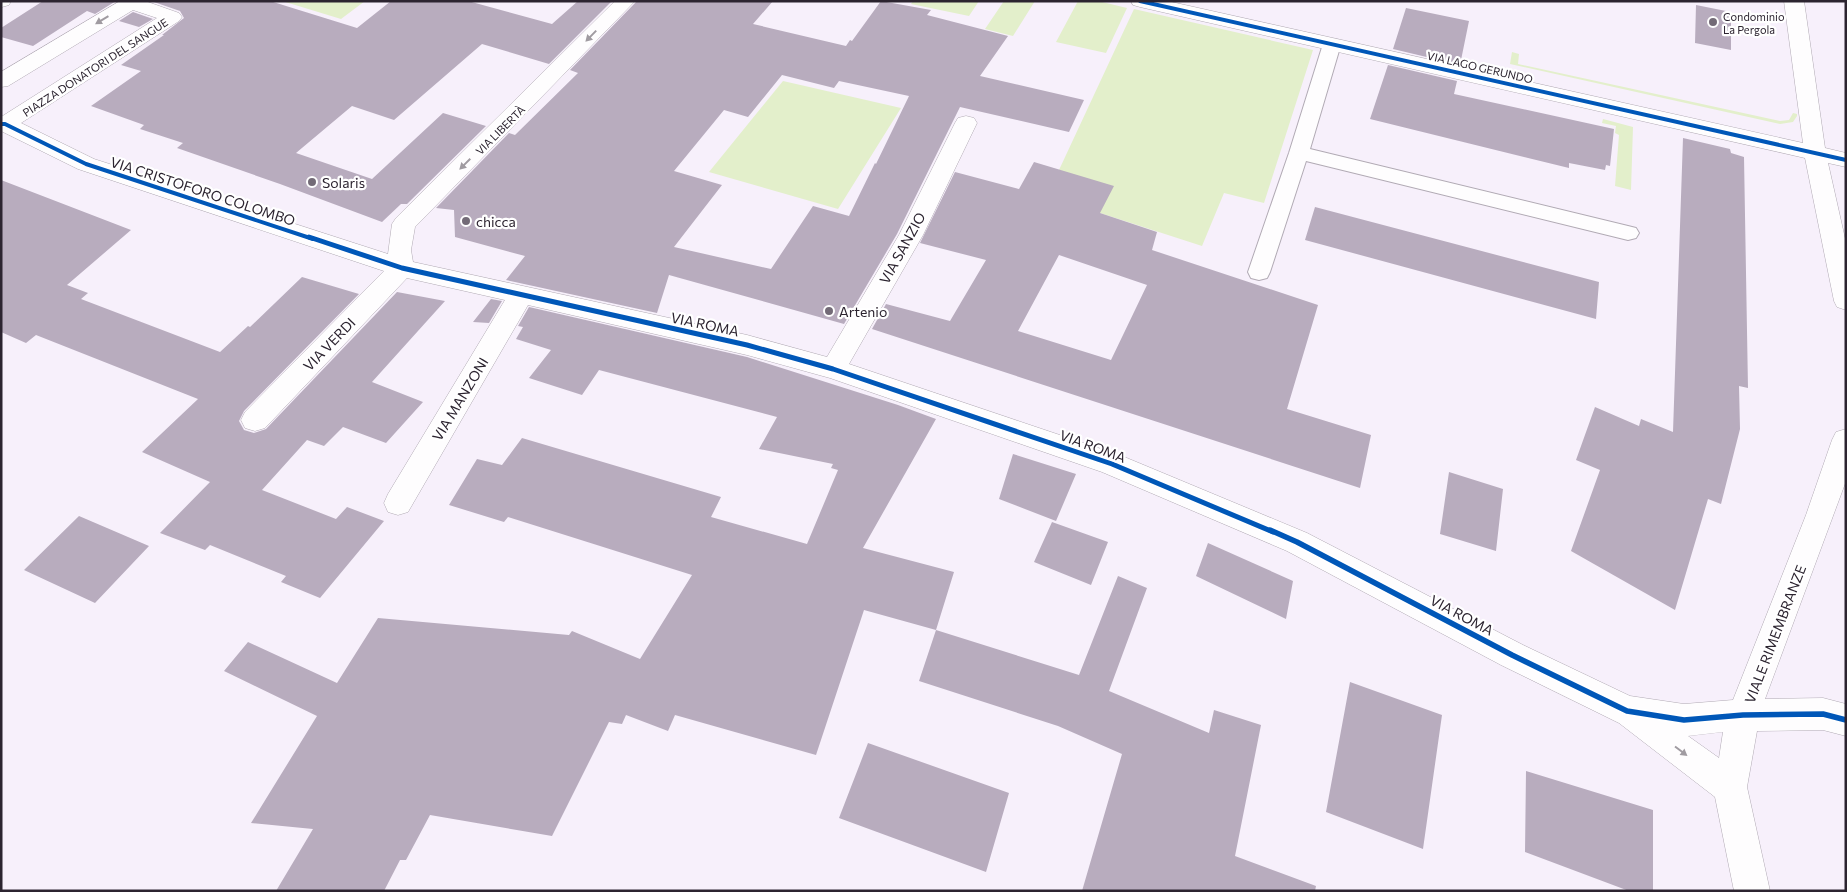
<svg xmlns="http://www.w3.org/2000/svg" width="1847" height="892" viewBox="0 0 1847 892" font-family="Commissioner,sans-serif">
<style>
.green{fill:#e3efcb}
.building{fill:#b8acbe;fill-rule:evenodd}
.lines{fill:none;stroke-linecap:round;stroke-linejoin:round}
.service-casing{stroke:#b1aab4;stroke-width:2}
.minor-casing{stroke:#b1aab4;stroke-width:1}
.service{fill:#fefdfe;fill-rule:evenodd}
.minor{fill:#fefdfe;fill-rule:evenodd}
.cycleway-far2-casing{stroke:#fff;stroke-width:6}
.cycleway-far1-casing{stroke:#fff;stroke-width:8}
.cycleway-casing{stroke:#fff;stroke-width:9}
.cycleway-far2{stroke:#0057b8;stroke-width:4}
.cycleway-far1{stroke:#0057b8;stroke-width:5}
.cycleway{stroke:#0057b8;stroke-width:5.5}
.oneway{fill:#a09ba1}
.poi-dot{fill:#736b77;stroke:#fff;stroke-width:2}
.labels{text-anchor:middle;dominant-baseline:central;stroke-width:4.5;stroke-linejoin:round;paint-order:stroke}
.far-poi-label{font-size:11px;fill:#2c2430;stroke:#fff;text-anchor:start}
.far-street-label{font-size:11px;fill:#2c2430;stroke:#fff}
.poi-label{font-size:14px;fill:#2c2430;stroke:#fff;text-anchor:start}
.street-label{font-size:14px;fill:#2c2430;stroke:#fff}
</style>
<rect width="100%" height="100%" fill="#f7f0fb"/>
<!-- green -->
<path class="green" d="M282,1H365L341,19Z
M913,1H979L969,16L911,4Z
M1004,1H1035L1013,36L985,29Z
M1078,1H1098L1127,8L1106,53L1056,42Z
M1134,9L1313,50L1264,203L1224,193L1202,246L1100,213L1059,170Z
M1512,52L1519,54L1518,64L1780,121L1789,120L1793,113L1797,114V116L1793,122L1780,124L1510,64Z
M783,81L901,108L838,209L709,172Z
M1603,119L1633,127L1631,190L1615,186L1619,135L1615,133L1616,126L1602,123Z"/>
<!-- building -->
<path class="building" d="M43,1H116L95,14L87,11L33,46L1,37V28Z
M151,1H270L357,28L391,1H468L552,24L578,1H612L549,64L482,44L394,120L352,106L296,153L372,179L443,113L486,126L407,204H401L382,222L280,184L177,148L183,143L140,129L144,125L91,106L141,71L121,65L164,35H162L184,18L180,11Z
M637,1H773L753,24L846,46L850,40L852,41L881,1L931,10L927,15L1008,36L980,76L1084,100L1069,132L960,107L897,234L844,324L669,275L657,313L506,280L525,256L455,237L454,210L436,208L509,133L515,135L578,73L570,70ZM782,75L834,88L839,81L909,96L876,164L875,163L849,216L813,206L771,269L674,247L722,185L674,171L724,110L748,117Z
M1696,5L1731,12V50L1695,43Z
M1406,8L1469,21L1460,65L1393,49Z
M133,12L153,19L139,27L119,21Z
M1388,65L1457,81L1454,94L1614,129L1610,166L1606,165L1605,170L1569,163V168L1370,119Z
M1683,138L1730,149L1731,153L1744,157L1748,388L1739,386L1740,429L1721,504L1708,499L1675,610L1571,551L1600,470L1576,460L1595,407L1639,426L1641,419L1673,432Z
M1034,162L1114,186L1100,213L1157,232L1152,250L1318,305L1287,409L1371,435L1360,488L872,329L886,304L950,321L986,260L920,243L955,172L1019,189ZM1059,255L1147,285L1111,360L1018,331Z
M1,180L131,230L67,285L88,293L81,299L220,352L248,326L250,327L302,277L359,294L244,411L239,421L244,430L254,433L266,429L397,292L445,301L372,382L423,402L386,443L343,427L324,446L307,440L262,490L336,519L347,507L384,521L320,598L281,582L286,576L210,545L205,550L160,533L210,482L142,452L198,399L36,335L26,343L1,332Z
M1315,207L1599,282L1596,319L1305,240Z
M491,299L502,301L489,323L473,322Z
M529,307L747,357L898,405L936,419L863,548L954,572L936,630L864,610L816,755L675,715L668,731L626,715L622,724L609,722L552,836L430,815L406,860H400L384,891H276L313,829L251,823L317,716L224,671L248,642L337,683L378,618L569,635L572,631L640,659L692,575L508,517L504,522L449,505L477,459L502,465L522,438L721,497L711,517L807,544L838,470L831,468L833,464L759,449L777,417L599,370L582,395L529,378L551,350L516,339L523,327L518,326Z
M1013,454L1076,474L1056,521L999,499Z
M1449,472L1503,489L1496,551L1440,534Z
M79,516L149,546L95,603L24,570Z
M1052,522L1108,542L1091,585L1034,562Z
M1208,543L1293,581L1286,619L1196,576Z
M1118,576L1147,588L1109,691L1209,733L1214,710L1261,725L1235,856L1316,886L1315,891H1082L1122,754L1058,726L919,681L936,630L1079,675Z
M1350,682L1442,715L1423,849L1326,812Z
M868,743L1009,793L986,872L839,818Z
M1526,771L1653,810V891H1629L1525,852Z"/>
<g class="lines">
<!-- service casing -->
<g class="service-casing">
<path id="service" d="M1332,39L1338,40L1341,44L1310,149L1628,226L1636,228L1639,233L1636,238L1628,240L1306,161L1270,272L1267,278L1259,280L1251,278L1248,272L1289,153L1323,44L1326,40Z"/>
</g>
<!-- minor casing -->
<g class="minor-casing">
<path id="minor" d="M1,1H11L9,5L2,7Z
M120,1H145L179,13L182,17L179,21L21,123L94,159L388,254L392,224L396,218L615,1H635L415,227L411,250L413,262L747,335L827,357L899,235L955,123L958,118L966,116L974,118L977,123L923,235L849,364L1122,456L1307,533L1523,645L1630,696L1684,704L1733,700L1806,515L1832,440L1836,432L1846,429V481L1765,699L1823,698L1846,704V736L1823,730L1757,731L1747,787L1770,891H1734L1715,797L1619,723L1501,665L1287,551L1102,472L830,378L747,355L528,305L408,512L398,515L388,512L384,503L388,494L505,300L407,278L265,428L255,431L245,428L241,420L245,412L384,271L78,169L1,131V117L157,18L133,10L8,86L1,87V72ZM1723,732L1719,758L1688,736Z
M1131,1H1167L1803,143L1784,1H1804L1825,148L1846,153V167L1828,163L1846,243V310L1837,307L1834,301L1805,158L1140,7L1133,5Z"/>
</g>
<!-- service -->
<use href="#service" class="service"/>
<!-- minor -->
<use href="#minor" class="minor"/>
<!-- cycleway-far2 casing -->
<g class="cycleway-far2-casing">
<path id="cycleway-far2" d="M1140,1L1846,160
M1,124H5L86,164L313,239"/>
</g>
<!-- cycleway-far1 casing -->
<g class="cycleway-far1-casing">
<path id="cycleway-far1" d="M309,237L402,268L747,345L833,369L1112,464L1273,532"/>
</g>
<!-- cycleway casing -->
<g class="cycleway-casing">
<path id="cycleway" d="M1270,530L1297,542L1512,655L1627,711L1684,720L1743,715L1823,714L1846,720"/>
</g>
<!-- cycleway-far2 -->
<use href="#cycleway-far2" class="cycleway-far2"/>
<!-- cycleway-far1 -->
<use href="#cycleway-far1" class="cycleway-far1"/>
<!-- cycleway -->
<use href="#cycleway" class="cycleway"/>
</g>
<!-- one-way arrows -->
<defs><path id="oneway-solid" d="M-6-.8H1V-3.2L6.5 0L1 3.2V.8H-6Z" transform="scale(1.25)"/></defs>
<g class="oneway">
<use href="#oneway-solid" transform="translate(102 20) rotate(149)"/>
<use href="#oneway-solid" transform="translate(591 36) rotate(134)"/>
<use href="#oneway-solid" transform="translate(465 164) rotate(135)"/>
<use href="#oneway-solid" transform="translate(1681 751) rotate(37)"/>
</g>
<!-- markers -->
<g class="poi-dot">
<circle cx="1713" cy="22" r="5"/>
<circle cx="312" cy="182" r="5"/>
<circle cx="466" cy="221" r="5"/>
<circle cx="829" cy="311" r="5"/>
</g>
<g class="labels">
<!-- far-poi labels -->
<g class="far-poi-label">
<text x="1723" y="16">Condominio<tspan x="1723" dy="13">La Pergola</tspan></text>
</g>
<!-- far-street labels -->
<g class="far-street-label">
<text transform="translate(95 67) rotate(-33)">PIAZZA DONATORI DEL SANGUE</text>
<text transform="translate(1480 67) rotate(13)">VIA LAGO GERUNDO</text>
<text transform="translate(500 130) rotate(-45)">VIA LIBERTÀ</text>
</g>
<!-- poi labels -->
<g class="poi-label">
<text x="322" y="182">Solaris</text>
<text x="476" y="221">chicca</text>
<text x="839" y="311">Artenio</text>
</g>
<!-- street labels -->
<g class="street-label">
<text transform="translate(203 191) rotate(18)">VIA CRISTOFORO COLOMBO</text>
<text transform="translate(902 248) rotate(-61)">VIA SANZIO</text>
<text transform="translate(705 324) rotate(12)">VIA ROMA</text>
<text transform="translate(329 344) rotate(-46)">VIA VERDI</text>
<text transform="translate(460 399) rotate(-59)">VIA MANZONI</text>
<text transform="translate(1093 446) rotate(20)">VIA ROMA</text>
<text transform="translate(1462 615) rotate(28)">VIA ROMA</text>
<text transform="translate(1775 634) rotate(-69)">VIALE RIMEMBRANZE</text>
</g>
</g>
<!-- border -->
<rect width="1847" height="892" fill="none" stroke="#2c2430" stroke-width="5"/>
</svg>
